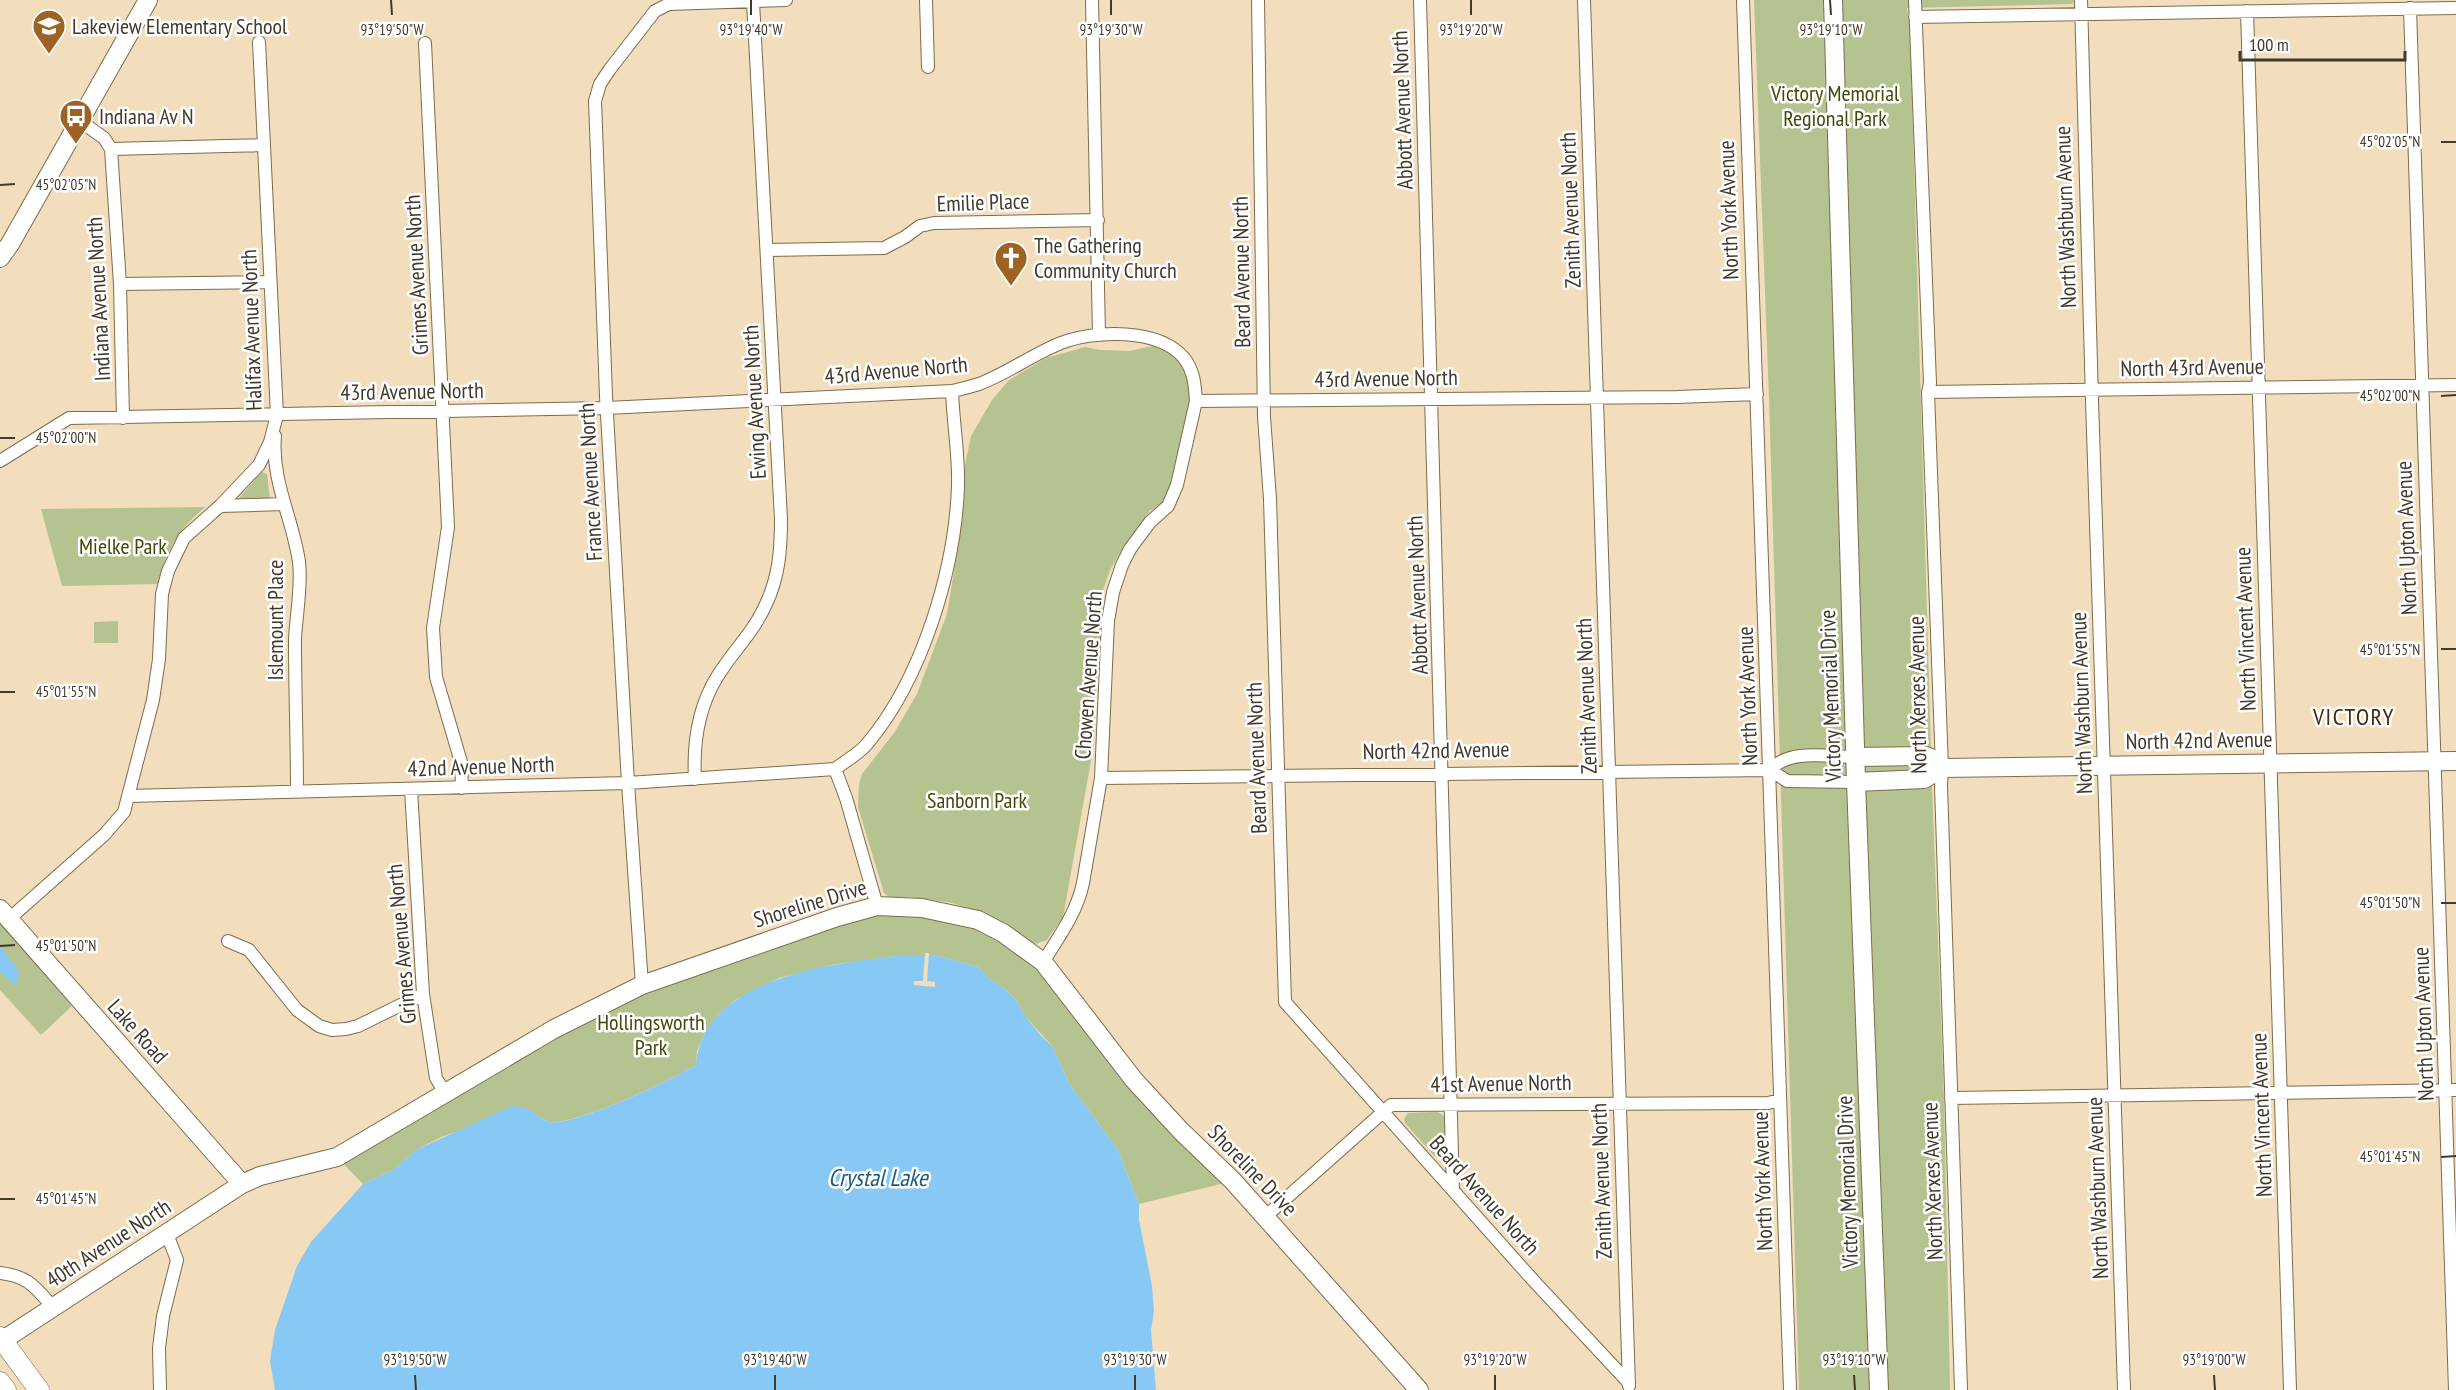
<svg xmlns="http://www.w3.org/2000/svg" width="2456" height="1390" viewBox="0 0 2456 1390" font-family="'PT Sans Narrow',sans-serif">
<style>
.green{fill:#b5c390}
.water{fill:#87c8f4}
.pier{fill:#f2ddbc}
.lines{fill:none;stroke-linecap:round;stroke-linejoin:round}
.street-casing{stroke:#7e6b4e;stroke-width:14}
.secondary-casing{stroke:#7e6b4e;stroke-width:20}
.primary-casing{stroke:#7e6b4e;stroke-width:21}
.street{stroke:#fff;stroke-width:12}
.secondary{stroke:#fff;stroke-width:18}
.primary{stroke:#fff;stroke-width:20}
.ticks{fill:none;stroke:#42392d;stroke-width:2}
.labels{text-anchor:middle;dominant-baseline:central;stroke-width:5;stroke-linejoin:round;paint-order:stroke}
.poi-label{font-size:22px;fill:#42392d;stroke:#fff;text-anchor:start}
.park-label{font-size:22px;fill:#3e4a09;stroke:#fff}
.street-label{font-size:22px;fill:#42392d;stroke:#fff}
.neighbourhood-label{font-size:24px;letter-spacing:1.5px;fill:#492c0f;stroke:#fff}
.water-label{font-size:24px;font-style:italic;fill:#1d5b80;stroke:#fff}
.ticks-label{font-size:15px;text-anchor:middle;fill:#42392d;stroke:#fff;stroke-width:5;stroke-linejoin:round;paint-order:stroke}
</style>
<rect width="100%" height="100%" fill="#f2ddbc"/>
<!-- green -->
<path class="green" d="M1754,0H2074L2073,4L1907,8L1910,27L1932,786L1944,1098L1950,1390H1799L1769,398Z
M1157,345L1169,348L1190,376V407L1178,469L1165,501L1150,511L1127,541L1110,570L1102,593L1101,657L1096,683L1094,744L1063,917L1047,940L1036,944L983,912L948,902L908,897L892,899L884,893L858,807L859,784L862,774L894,733L917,694L947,614L960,536L964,495V470L971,436L992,400L1009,380L1046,358L1085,347L1100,350L1130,351Z
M262,472L267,474L270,499L239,498Z
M205,507C180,528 165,551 158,584L62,586L41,509Z
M118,621V643H94V622Z
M877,906L952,914L1043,962L1233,1181L1139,1204L1118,1150L1070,1085L1052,1046L1025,1016L1018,1002L1004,988L988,978L978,967L938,956H897L836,964L779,978L735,1000L719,1014L704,1035L697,1051L696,1065C672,1080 576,1125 550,1122C542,1120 534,1113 526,1108L441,1137L418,1149L393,1170L363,1184L337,1157L642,985Z
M0,923L72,1006L41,1035L0,990Z
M1437,1112L1443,1115L1445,1118V1152L1440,1158H1436L1405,1123L1404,1119L1408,1113Z"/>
<!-- water -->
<path class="water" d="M0,946L19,972L17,985L11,982L0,971Z
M897,956H938L978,967L988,978L1004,988L1018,1002L1025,1016L1042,1037L1052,1046L1070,1085L1118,1150L1139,1204V1220L1152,1286L1154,1311L1151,1330L1156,1390H275L270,1361L275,1330L297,1266L311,1242L363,1184L393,1170L418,1149L512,1106C516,1107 522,1107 526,1108C535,1111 540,1120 550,1122C575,1126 672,1080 696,1065C703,978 829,964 897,956Z"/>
<!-- pier -->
<path class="pier" d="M925,953H929L927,981L935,982V987L914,985V981H923Z"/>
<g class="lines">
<!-- street casing -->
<g class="street-casing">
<path id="street" d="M926,0L928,67
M1092,0L1099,335
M1258,0L1264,417L1270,499L1285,1002L1532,1279L1629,1383
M1420,0L1453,1190
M1584,0L1629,1386
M1743,0L1790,1390
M1915,0L1930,383L1928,392L1942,768L1941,786L1961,1390
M2081,0L2092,400L2124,1390
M2410,8L2455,1390
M2247,11L2290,1390
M1915,17L2456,8
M425,43L448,527L433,628L436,677L461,762L462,788
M80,121L104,138L111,149L120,284L123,418
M111,149L264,145
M767,250L884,248L905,237L920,226L934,223L1098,220
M120,284L270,282
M1928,392L2456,385
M275,436C271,481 293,519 299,562C302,587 296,615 295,640C295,691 297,742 297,792
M0,461L69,418L607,408L952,391C961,389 970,387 979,384C1008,373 1033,354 1061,343C1094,330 1159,328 1184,358C1194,371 1195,385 1196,401L1677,397L1757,394
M220,506L284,504
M1770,770C1790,748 1828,757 1855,757
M1101,778L1770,770L1787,781L1856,782
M695,779C693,744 698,708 717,677C732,652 754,632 766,604C779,577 781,549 781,519L753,2
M411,789L423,994L436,1078L445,1093
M128,796L628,783L835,769
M877,906L846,798L835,769C845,761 859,754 867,744C922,679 955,570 958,486C959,455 953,422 952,391
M9,919L104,835L124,812L153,700L159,659L162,594L168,571L184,538L220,506L259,465L270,442L277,415L259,42
M228,941L249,950L297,1010L319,1026L332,1030L346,1029L358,1026L423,994
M1043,962C1059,937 1077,912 1083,883L1101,778L1108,621L1113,592L1122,565L1130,549L1150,522L1168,506L1177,485L1196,401
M642,985L628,783L606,396L595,101L600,84L610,69L655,11L669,4L786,0
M1951,1098L2456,1090
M1265,1217L1391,1105L1768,1103L1780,1100
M0,1273C28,1276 35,1287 53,1307
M160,1390L159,1348L163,1316L177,1260L167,1234"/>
</g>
<!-- secondary casing -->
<g class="secondary-casing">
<path id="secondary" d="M1833,0L1856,782L1879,1390
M0,258L10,244L148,0
M1855,757L1926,756L1935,760L1942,768
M1856,782L1924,779L1942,768L2456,761
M0,909L242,1184
M0,1342L242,1184L260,1176L337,1157L554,1029L642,985L837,917L877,906L922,908L978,920L1003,933L1043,962L1134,1080L1181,1131L1233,1181L1419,1390"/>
</g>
<!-- primary casing -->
<g class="primary-casing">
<path id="primary" d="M0,1337L39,1390
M0,1382L6,1390"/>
</g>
<!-- street -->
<use href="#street" class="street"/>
<!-- secondary -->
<use href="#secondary" class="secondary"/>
<!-- primary -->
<use href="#primary" class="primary"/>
</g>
<!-- ticks -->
<path class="ticks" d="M391,0L392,15M751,0V15M1111,0V15M1471,0V15M1830,0L1831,15M2441,142H2456M0,185L15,184M2441,396L2456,395M0,438H15M2441,649H2456M0,692H15M2441,903H2456M0,946L15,945M2441,1157L2456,1156M0,1199H15M415,1375L416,1390M775,1375V1390M1135,1375V1390M1495,1375V1390M1854,1375L1855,1390M2214,1375L2215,1390"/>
<!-- icons -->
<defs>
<g id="school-pin" transform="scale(1.725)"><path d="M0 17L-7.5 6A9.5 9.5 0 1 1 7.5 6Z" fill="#9e6224" stroke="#fff"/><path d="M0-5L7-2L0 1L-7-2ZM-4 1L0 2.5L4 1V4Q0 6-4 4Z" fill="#fff"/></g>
<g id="bus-pin" transform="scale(1.725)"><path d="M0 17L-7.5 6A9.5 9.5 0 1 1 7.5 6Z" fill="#9e6224" stroke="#fff"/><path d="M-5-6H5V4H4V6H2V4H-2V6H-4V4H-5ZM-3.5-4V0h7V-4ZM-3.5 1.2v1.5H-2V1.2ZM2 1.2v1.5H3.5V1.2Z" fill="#fff"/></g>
<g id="church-pin" transform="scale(1.725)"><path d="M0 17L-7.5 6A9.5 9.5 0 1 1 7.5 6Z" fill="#9e6224" stroke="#fff"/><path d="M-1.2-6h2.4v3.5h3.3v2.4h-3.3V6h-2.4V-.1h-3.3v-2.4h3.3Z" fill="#fff"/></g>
</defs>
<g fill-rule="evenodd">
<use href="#school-pin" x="49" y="26"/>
<use href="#bus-pin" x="76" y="116"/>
<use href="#church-pin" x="1011" y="258"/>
</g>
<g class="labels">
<!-- poi labels -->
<g class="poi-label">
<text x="72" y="26">Lakeview Elementary School</text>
<text x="99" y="116">Indiana Av N</text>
<text x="1034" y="245">The Gathering<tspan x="1034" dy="25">Community Church</tspan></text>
</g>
<!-- park labels -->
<g class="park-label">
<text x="1835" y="93">Victory Memorial<tspan x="1835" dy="25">Regional Park</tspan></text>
<text x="123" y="546">Mielke Park</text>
<text x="977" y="800">Sanborn Park</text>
<text x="651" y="1022">Hollingsworth<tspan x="651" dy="25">Park</tspan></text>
</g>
<!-- street labels -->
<g class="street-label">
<text transform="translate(1402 110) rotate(-92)">Abbott Avenue North</text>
<text transform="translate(983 202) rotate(-2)">Emilie Place</text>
<text transform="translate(1570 210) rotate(-92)">Zenith Avenue North</text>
<text transform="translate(1728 210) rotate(-92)">North York Avenue</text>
<text transform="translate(2065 217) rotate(-92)">North Washburn Avenue</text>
<text transform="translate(1241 272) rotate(-91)">Beard Avenue North</text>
<text transform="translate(416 275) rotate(-93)">Grimes Avenue North</text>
<text transform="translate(98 299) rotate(-93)">Indiana Avenue North</text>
<text transform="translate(251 330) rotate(-92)">Halifax Avenue North</text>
<text transform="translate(2192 367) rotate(-1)">North 43rd Avenue</text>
<text transform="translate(896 370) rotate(-5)">43rd Avenue North</text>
<text transform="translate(1386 378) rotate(-1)">43rd Avenue North</text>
<text transform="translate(412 391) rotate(-1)">43rd Avenue North</text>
<text transform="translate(754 402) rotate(-93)">Ewing Avenue North</text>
<text transform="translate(590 482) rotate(-93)">France Avenue North</text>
<text transform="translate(2406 538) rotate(-92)">North Upton Avenue</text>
<text transform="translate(1417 595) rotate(-92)">Abbott Avenue North</text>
<text transform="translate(275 620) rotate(-90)">Islemount Place</text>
<text transform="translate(2245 629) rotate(-92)">North Vincent Avenue</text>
<text transform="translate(1088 675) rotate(-86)">Chowen Avenue North</text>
<text transform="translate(1917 695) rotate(-91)">North Xerxes Avenue</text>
<text transform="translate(1586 696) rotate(-92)">Zenith Avenue North</text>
<text transform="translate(1747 696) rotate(-92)">North York Avenue</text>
<text transform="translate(1830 696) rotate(-92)">Victory Memorial Drive</text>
<text transform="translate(2081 703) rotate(-92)">North Washburn Avenue</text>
<text transform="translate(2199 740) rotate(-1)">North 42nd Avenue</text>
<text transform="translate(1436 750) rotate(-1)">North 42nd Avenue</text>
<text transform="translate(1256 758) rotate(-92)">Beard Avenue North</text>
<text transform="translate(481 766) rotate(-2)">42nd Avenue North</text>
<text transform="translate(810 903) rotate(-17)">Shoreline Drive</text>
<text transform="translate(401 944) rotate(-95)">Grimes Avenue North</text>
<text transform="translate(2423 1024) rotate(-92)">North Upton Avenue</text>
<text transform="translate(138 1031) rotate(48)">Lake Road</text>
<text transform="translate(1501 1083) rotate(-1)">41st Avenue North</text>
<text transform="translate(2261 1115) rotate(-92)">North Vincent Avenue</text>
<text transform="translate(1253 1170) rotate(46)">Shoreline Drive</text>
<text transform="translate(1601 1181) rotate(-92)">Zenith Avenue North</text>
<text transform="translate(1762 1181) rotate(-92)">North York Avenue</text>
<text transform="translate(1932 1181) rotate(-92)">North Xerxes Avenue</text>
<text transform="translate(1847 1182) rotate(-92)">Victory Memorial Drive</text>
<text transform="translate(2097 1188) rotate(-92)">North Washburn Avenue</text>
<text transform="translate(1485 1195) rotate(48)">Beard Avenue North</text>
<text transform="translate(108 1243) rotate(-33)">40th Avenue North</text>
</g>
<!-- neighbourhood labels -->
<g class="neighbourhood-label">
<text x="2354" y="716">VICTORY</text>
</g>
<!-- water labels -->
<g class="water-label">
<text x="878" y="1177">Crystal Lake</text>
</g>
</g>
<g class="ticks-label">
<text x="392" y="35">93°19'50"W</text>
<text x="751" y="35">93°19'40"W</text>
<text x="1111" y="35">93°19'30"W</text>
<text x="1471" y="35">93°19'20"W</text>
<text x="1831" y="35">93°19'10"W</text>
<text x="2390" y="147">45°02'05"N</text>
<text x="66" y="190">45°02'05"N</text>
<text x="2390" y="401">45°02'00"N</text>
<text x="66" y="443">45°02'00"N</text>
<text x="2390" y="655">45°01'55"N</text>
<text x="66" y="697">45°01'55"N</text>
<text x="2390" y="908">45°01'50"N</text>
<text x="66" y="951">45°01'50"N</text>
<text x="2390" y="1162">45°01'45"N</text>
<text x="66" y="1204">45°01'45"N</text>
<text x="415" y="1365">93°19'50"W</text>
<text x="775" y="1365">93°19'40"W</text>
<text x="1135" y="1365">93°19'30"W</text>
<text x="1495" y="1365">93°19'20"W</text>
<text x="1854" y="1365">93°19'10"W</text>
<text x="2214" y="1365">93°19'00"W</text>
</g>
<!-- scale -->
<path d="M2240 51v9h165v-9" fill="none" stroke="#42392d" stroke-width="3"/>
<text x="2249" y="51" font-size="18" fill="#42392d" stroke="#ffffff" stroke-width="4.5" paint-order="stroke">100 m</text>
</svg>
